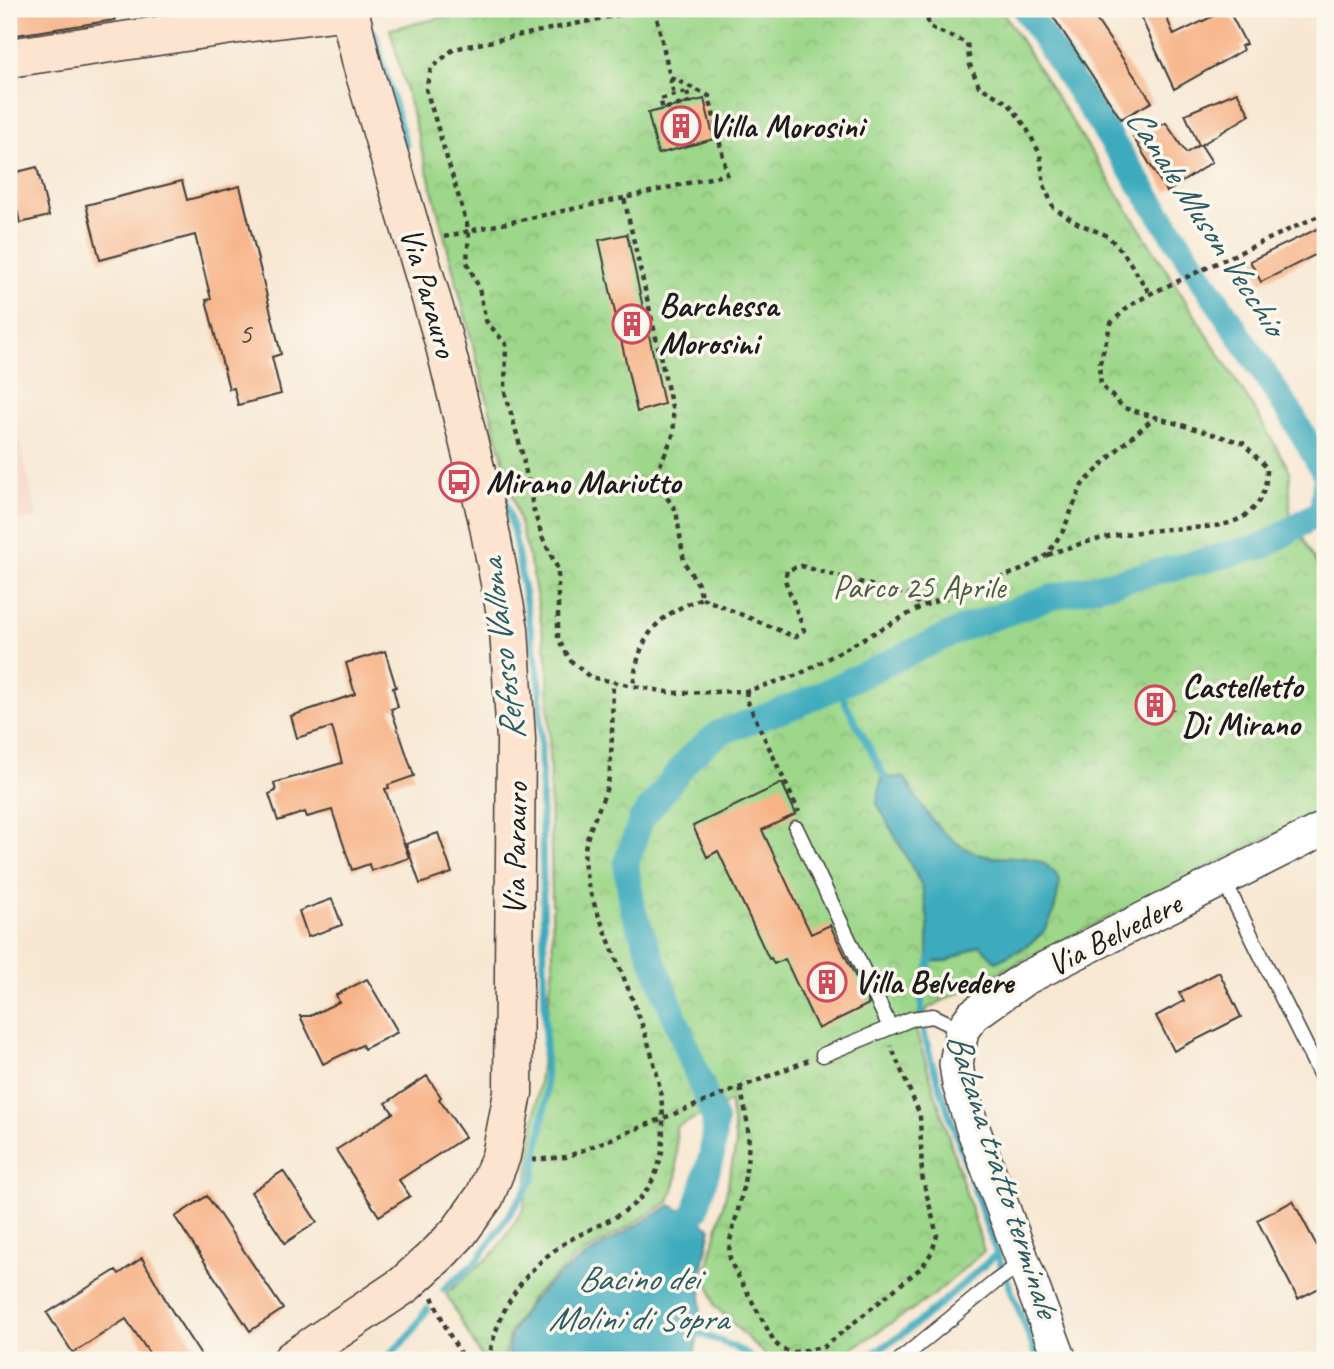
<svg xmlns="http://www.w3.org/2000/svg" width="1334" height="1369" viewBox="0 0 1334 1369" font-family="Caveat,sans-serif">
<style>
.built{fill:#f4d3c0}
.park{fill:url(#park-crowns);stroke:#5c7a53;stroke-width:2}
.water{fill:#3eabbd;stroke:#2d646c;stroke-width:2}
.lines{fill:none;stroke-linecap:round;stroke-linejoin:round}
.stream{stroke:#3eabbd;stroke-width:7}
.canal{stroke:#3eabbd;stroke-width:26}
.building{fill:#f7b286}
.service-casing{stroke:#3d3a37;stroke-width:17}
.tertiary-casing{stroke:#3d3a37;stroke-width:36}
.secondary-casing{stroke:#3d3a37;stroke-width:41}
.path{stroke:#3d3a37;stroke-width:4.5;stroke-dasharray:5 5;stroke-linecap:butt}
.service{stroke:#fff;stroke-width:14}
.tertiary{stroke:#fff;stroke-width:33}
.secondary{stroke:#fde4d1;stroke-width:38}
.labels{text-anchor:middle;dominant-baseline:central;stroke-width:7;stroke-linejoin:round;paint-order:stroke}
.number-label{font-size:30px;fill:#534236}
.poi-label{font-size:33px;font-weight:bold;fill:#1c1c1c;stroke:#fbf7ec;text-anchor:start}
.street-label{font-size:33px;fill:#1c1c1c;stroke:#fbf7ec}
.park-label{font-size:33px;fill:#495d42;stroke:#fbf7ec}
.water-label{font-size:35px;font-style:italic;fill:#2b5c64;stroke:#fbf7ec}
</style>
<defs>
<pattern id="park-crowns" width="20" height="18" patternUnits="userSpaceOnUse" patternTransform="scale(1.75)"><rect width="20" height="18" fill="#9dd78a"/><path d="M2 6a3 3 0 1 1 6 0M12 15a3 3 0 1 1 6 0" fill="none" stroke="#87b876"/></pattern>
</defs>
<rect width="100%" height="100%" fill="#fbf7ec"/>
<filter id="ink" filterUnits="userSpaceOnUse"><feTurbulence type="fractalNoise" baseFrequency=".0143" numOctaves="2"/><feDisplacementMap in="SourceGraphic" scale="14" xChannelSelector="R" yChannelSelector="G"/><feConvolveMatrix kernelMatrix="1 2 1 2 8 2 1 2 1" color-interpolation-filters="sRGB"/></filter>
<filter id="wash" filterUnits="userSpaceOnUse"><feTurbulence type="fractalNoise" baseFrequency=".00686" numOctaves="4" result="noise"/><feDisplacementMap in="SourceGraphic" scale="28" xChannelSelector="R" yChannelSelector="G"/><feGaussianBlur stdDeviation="1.57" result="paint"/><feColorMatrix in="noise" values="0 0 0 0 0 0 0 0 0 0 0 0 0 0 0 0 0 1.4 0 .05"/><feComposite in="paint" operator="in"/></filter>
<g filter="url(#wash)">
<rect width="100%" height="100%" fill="#f7e7d2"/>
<!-- built -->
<path class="built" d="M9,394L37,518L9,522Z"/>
<!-- park -->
<path class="park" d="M483,9H1001L1256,412L1290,471V513L1325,580V809L928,1008L916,1031L984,1251L933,1296L842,1355L806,1360H770L715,1306L706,1273L726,1194L736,1144L730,1102L676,1127L677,1177L669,1202L574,1259L534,1295L509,1333L504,1360H483L446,1294L496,1251L524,1208L553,965L548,663L532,570L390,29Z"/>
<!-- water -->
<path class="water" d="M882,777L905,778C921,807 940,838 973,852C1006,867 1035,842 1060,880C1052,933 1043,939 996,962L980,945L948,961L928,962V921L922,886L877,803Z
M671,1205L711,1228L702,1270L700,1328L693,1360H508C509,1352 508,1341 512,1333C537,1274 619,1237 671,1205Z"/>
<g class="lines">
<!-- stream -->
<path class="stream" d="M374,32L406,146
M837,687L889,785
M932,955L921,993L922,1025L931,1060L991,1238L1038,1360
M444,1289L477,1261L533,1180L546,1100L540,685L514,533L483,420
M693,1331L734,1347L755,1360
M384,1360L410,1335L427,1309
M860,1360C910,1336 955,1290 997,1254"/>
<!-- canal -->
<path class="canal" d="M1025,9L1293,417L1325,474
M671,1245L696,1210L712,1154L715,1120L633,910L626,864L641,820L691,756L719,733L799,704L964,628L1049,598L1264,546L1322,511L1325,484"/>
</g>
<g id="blocks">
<!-- building -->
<path class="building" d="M9,9H112L115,20L9,36Z
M1048,9H1089L1152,102L1121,119Z
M1137,9H1163L1174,35L1228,9L1246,44L1241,46L1243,50L1174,89Z
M1237,92L1250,115L1201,145L1212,162L1167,192L1133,137L1166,123L1186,153L1199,145L1185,114Z
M704,99L714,139L658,154L648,113Z
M37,167L49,216L20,223L9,174Z
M182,181L187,200L240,186L281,354L272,357L281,394L238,405L234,388L229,389L206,300L211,299L195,235L100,260L86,205Z
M1325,225V250L1261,282L1250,261Z
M627,234L664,404L637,412L599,240Z
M385,651L396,687L393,688L398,707L391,709L414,776L388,785L389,788L385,789L409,858L371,871L369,864L352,870L332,810L307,817L305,812L278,821L269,794L276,791L274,783L342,763L332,727L297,738L291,716L355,694L346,663Z
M1150,694L1155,695L1173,709L1147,715L1142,708L1140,702Z
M782,783L796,814L762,830L811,934L830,925L869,1004L818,1029L785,959L774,964L771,958L769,959L718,851L707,857L693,826Z
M438,833L452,873L420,884L406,844Z
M332,899L342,925L308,937L299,911Z
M1219,972L1241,1017L1174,1051L1156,1016L1184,1001L1179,993Z
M367,979L398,1032L364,1049L362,1045L323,1064L300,1016H310L339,1002L336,995Z
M427,1076L441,1097L439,1099L465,1137L399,1180L410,1196L379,1216L336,1150L393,1113L386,1103Z
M283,1171L317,1222L285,1243L251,1192Z
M207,1196L283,1309L250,1331L175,1217Z
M1293,1201L1325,1261V1285L1298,1299L1257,1220Z
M142,1258L172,1311L204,1360H154L126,1319L73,1353L47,1313L116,1270L119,1274Z"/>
</g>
</g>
<g filter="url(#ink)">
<use href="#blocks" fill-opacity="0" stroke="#3d3a37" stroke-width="2"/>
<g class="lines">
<!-- service casing -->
<g class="service-casing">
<path id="service" d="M796,828L890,1027
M1223,879L1325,1084
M823,1055L911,1019L933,1016L962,1030
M900,1360L995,1282L1023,1262"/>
</g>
<!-- tertiary casing -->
<g class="tertiary-casing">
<path id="tertiary" d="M1060,1360L972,1126L959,1084L956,1064L962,1030L973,1015L1024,979L1325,828"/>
</g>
<!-- secondary casing -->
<g class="secondary-casing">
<path id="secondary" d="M9,58L245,23L349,10
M292,1360L404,1285L439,1253L459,1232L485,1196L501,1156L513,1093L516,739L509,629L488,521L444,342L362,64L349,9"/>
</g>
<!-- path -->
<path class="path" d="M655,9L670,77L709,96L727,174L624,198L673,412L674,433L658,470L659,487L676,510L684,562L698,584L702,598C655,616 639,636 633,686L673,693L747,691L798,675L923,606L1024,569L1047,555L1063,531L1082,485L1120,447L1155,417
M926,9L929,27L967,43L970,65L979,86L1009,104L1026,127L1040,154L1044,185L1053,207L1077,223L1108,236L1125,255L1150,294
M670,78L674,95
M687,92L690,102L663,109L660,99Z
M624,198L469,231L467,262L479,288L486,321L506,344L505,392L521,449L534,511L543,539L558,569V639L571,661L590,677L633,686
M444,237L469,231L426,89L431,68L454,49L647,9
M1048,555C1083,541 1120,533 1158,530C1183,527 1214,530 1237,520C1259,511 1267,489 1267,468L1243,443L1124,408L1101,385L1099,366L1111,323L1129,306L1150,294L1325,213
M702,598L795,637L804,630L785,580L787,570L801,566L907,595L923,606
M747,691L746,698L799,812
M740,1088C746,1110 750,1132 748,1154C746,1174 742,1195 737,1214C733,1231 726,1245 731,1263L775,1343L783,1350L794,1352L824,1347L922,1267L932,1252L937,1235L922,1176L920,1115L891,1046
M532,1160L566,1157L809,1060
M432,1297L448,1332L464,1360
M489,1360C495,1319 517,1279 551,1253C594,1218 646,1222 661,1156C664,1146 662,1135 663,1124C663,1061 628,992 606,933C597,912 588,891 585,868C580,834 604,809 609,777C613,746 612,713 613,682"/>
<!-- service -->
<use href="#service" class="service"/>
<!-- tertiary -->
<use href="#tertiary" class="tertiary"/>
<!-- secondary -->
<use href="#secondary" class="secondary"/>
</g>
</g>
<!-- icons -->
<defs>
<g id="building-ring" transform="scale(2.0125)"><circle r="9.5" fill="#fbf7ec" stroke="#d1495b" stroke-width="1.5"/><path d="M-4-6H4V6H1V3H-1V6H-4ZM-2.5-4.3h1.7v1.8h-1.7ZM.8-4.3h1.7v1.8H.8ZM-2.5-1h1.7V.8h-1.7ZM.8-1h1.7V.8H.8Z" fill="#d1495b"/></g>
<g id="bus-ring" transform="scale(2.0125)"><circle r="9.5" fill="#fbf7ec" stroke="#d1495b" stroke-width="1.5"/><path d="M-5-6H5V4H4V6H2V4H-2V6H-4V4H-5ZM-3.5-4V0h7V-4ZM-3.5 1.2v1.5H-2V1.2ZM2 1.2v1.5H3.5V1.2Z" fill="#d1495b"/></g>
</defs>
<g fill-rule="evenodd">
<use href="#building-ring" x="681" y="126"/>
<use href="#building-ring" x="632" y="324"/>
<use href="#bus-ring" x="459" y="482"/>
<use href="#building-ring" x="1155" y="705"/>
<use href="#building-ring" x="827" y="982"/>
</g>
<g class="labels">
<!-- number labels -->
<g class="number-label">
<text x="245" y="333">5</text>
</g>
<!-- poi labels -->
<g class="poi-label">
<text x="708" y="126">Villa Morosini</text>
<text x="659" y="305">Barchessa<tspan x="659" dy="38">Morosini</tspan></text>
<text x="486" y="482">Mirano Mariutto</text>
<text x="1182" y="686">Castelletto<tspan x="1182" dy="38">Di Mirano</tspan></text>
<text x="854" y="982">Villa Belvedere</text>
</g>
<!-- street labels -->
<g class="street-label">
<text transform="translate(429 292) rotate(74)">Via Parauro</text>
<text transform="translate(515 849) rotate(-89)">Via Parauro</text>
<text transform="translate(1114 934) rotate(-27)">Via Belvedere</text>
</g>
<!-- park labels -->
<g class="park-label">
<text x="919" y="587">Parco 25 Aprile</text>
</g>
<!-- water labels -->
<g class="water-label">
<text transform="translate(1206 221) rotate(57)">Canale Muson Vecchio</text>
<text transform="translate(502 650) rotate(-97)">Refosso Vallona</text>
<text transform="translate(1003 1174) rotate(72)">Balzana tratto terminale</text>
<text x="638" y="1278">Bacino dei<tspan x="638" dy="40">Molini di Sopra</tspan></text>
</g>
</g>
<!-- margin -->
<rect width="1334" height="1369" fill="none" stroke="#fbf7ec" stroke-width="35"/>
</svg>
